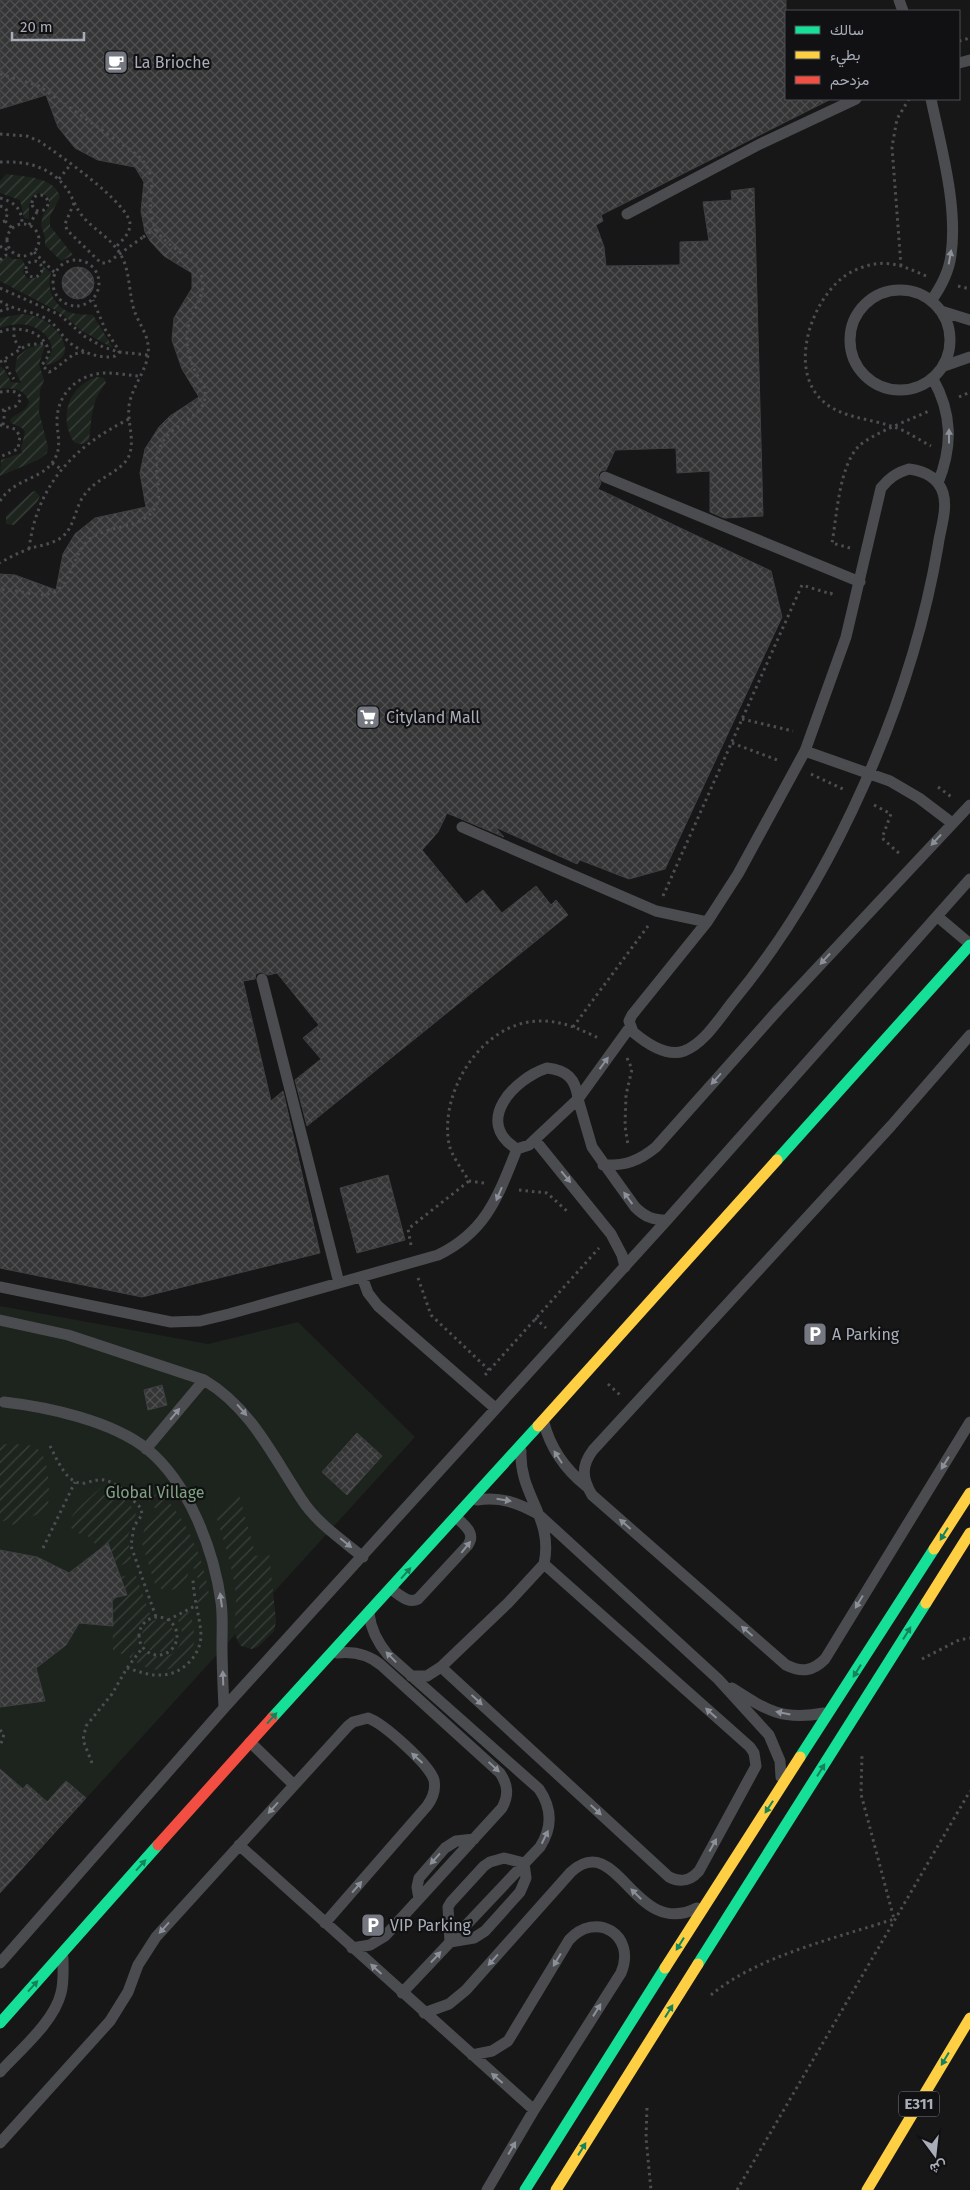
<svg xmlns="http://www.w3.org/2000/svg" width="970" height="2190" viewBox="0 0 970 2190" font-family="'Fira Sans',Vazirmatn,sans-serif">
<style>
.green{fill:#1d241e}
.garden{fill:url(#garden-furrows)}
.building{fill:url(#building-cross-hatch);stroke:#3f4043}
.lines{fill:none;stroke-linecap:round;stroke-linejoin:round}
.path{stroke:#4d4e52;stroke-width:3;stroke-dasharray:2.5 4;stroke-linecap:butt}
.lane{stroke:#4b4c50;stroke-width:11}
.fast{stroke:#16e098;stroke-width:11}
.slow{stroke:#ffcf43;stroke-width:11}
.jam{stroke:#f24e42;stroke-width:11}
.path-bridge{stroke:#4d4e52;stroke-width:3;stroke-dasharray:2.5 4;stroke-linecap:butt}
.oneway{fill:#8c9099}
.oneway2{fill:#14835c}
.labels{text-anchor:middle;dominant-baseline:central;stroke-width:4.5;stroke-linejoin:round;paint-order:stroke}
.shield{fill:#111113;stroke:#7b7e86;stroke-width:1}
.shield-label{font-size:15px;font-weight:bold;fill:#a8adb8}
.poi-label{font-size:16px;fill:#a8adb8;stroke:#111113;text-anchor:start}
.park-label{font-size:16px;fill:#7fa381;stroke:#111113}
</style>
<defs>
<pattern id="garden-furrows" width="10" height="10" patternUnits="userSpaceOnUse" patternTransform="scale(1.25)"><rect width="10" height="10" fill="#1d241e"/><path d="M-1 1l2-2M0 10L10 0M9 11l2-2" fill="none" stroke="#3b413d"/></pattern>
<pattern id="building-cross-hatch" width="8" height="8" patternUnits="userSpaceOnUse" patternTransform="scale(1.25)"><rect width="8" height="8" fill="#353536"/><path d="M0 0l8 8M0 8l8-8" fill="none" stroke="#4f5051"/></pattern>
</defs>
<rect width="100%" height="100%" fill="#171717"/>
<!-- green -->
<path class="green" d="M0,1306L208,1344L298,1322L415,1437L0,1893Z"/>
<!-- garden -->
<path class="garden" d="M6,174C24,177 54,176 60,197L50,216V226L73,255L61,261L45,245V237L41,225L43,215L50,205L47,196L39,193L32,197L29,205V219L24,218L20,200L0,193V181Z
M8,256L12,259H22L25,265L23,272L28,279L40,277L43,266L51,273C45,291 57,312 77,314C82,315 88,314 93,315L113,348L82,331L61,313L0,281V262Z
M22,314C30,315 38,316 45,321C64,333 78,359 46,365L45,362C61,348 46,330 28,325C19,323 9,325 0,328V318Z
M40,344L45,346L39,364L44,380L40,390L39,412L48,447L47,453L38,460L0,476L1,460L22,453L21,449L25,432L22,428L11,423L10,420C16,412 26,413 29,402C25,389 12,387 0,389V366L4,369L11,382L21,383L15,370L17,357L27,349Z
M97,377L104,378L106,383C91,400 92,418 89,440C84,445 80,445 74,442C58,418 69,385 97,377Z
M35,491L40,496L37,502L14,525L6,524V516L32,492Z
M0,1444C10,1445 22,1443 32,1446C50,1450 50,1490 48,1504L38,1514L12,1525L11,1519L0,1522Z
M106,1483L134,1509L136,1514L128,1536L131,1561L117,1567L108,1543L100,1549L84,1532L81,1534L74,1532C72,1529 69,1525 70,1521C71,1512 99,1490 106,1483Z
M159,1491C189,1522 204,1559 210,1601L196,1603L200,1585L194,1568L189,1569C186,1586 180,1589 164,1591L155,1584L141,1540L145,1528L160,1514L149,1501Z
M239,1495L256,1556L269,1553L276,1621L274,1631L258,1647L252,1649L241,1646C230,1633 237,1613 236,1597C234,1568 222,1538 215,1511Z
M135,1573L151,1617C139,1623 135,1632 138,1645L131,1658L113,1650L112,1598L127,1595L121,1577Z
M190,1611C192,1622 197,1635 193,1646C185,1672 156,1676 136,1662L144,1652C171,1667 192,1644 177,1618Z
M142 1636a16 16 0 1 1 32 0a16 16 0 1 1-32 0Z"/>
<!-- building -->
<path class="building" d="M0,0H786V99H831L601,215L603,221L596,225L604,247L606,266L680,265V242L709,241L703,202L732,200L731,191L754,188L763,516L724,518L710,512V471L677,473L676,448L615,450L606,470L601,471L598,475L601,483L598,489L771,571L782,617L665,869L629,879L580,860L577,864L495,827L504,837L447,813L438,832L422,850L466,904L483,890L502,913L536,886L551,905L556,900L568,915L307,1126L295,1080L321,1059L303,1038L319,1025L277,973L268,975L261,972L256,974L255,979L243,981L271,1101L283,1091L320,1253L142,1297L0,1268V574L15,575L56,590L63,554L75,534L95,518L146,507L140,473L145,449L159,427L170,416L199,397L182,369L172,340L174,318L192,288V273L164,256L150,241L145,232L141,211L144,182L135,167L98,160L75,148L58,127L46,95L0,109Z
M62 283a16 16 0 1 1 32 0a16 16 0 1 1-32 0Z
M388,1175L405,1240L357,1253L340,1188Z
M162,1385L167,1405L148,1410L144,1390Z
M357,1433L382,1456L347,1495L322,1472Z
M108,1543L127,1595L112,1598L113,1626L79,1623L66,1645L36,1668L45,1701L0,1707V1550L37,1557L69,1573Z
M0,1769L23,1789L27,1784L47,1802L66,1781L86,1798L0,1893Z"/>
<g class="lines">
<!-- path -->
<path class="path" d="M959,41L970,38
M0,74L39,86L136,154C165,179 142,198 155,227C165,250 196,253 202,278C207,296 188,315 187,335C186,347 190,359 195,371C200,381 207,386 205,398C201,419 175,423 164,440C147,466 165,486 156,506C144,530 109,524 90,539C71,555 73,585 52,593C36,599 17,588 0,590
M0,134L27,136L39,141C58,154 129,203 130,224C130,234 122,240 116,247
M0,162C26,161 50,166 67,189C73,198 76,209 84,218C97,232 114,240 123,259C130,275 129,293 134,310C138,322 147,333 148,345C151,367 132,384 129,406C127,423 136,442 128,458C120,472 97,478 85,494C75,506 75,527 62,537C53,544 42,545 31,548C20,552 10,557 0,563
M59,179L71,164
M32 203a8 8 0 1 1 16 0a8 8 0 1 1-16 0Z
M0,198C14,202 22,208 22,224
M74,203L65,224L67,230L101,263H107L114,258
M0,206L5,208L8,212L5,221L0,222
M5,221L12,228
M7 240a16 16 0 1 1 32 0a16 16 0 1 1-32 0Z
M29,225L37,212
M143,237L156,229
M0,246L5,250
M34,252L55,273
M53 283a23 23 0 1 1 46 0a23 23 0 1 1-46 0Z
M0,260L6,255L5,250L9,247
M26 269a8 8 0 1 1 16 0a8 8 0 1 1-16 0Z
M901,266L892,147L897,119L909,99
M926,276C910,269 894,261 875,264C863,266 850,271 841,279C811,304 791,364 818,396C836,418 869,418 894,427C907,431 919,440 931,446
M958,286L970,289
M0,288L60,315L84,336L103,347L119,352L148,355
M0,301C15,311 28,310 43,317C55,322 59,333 68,341C78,351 101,360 115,356L119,352L118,349L105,329L93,300
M0,311L11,308
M14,328V339L20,348
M0,332C18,324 48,332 49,355L42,365L49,372L52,371L74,354L85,352
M5,360L8,371L14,379
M0,362L27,345L46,343
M0,392C9,391 18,389 21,399L16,406L0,411
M959,397L970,392
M0,425L15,429L20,436L18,449L0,457
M3,425L5,410
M52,463L61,469
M0,501C14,479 39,480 52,463C62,450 58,438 57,423C56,395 77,374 105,373C116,373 128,375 139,376
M850,548L832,543C837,515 839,466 859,446C873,433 910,420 929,411
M29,549C37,485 73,447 129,419
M742,719L793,731
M732,743L780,761
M811,774L843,789
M938,787L953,798
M874,805L891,814L882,838L901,855
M663,896L802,585L831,594L833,589
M573,1027L648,926
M627,1058L632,1069L626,1095L625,1126L628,1145
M484,1183L469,1181C462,1169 452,1157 449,1144C439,1091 482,1023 538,1021C560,1020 581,1029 600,1039
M519,1190L547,1193L568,1212
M411,1245L408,1229L469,1181
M418,1278L431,1315L489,1370
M535,1318L546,1328
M485,1375L599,1248
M608,1384L620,1395
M50,1446C57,1459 67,1486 85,1483C93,1481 100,1478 108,1481C121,1485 131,1499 141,1508L142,1515L134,1526L131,1546L156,1617
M43,1548L75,1482
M139 1636a19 19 0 1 1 38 0a19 19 0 1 1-38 0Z
M168,1620L195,1606
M922,1659L959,1640L970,1638
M127,1668C138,1671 149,1676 161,1675C181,1675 201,1656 201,1635C200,1616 193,1598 193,1577
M0,1730L4,1734L0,1747
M92,1763L83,1740L86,1726L112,1694L127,1668L143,1647
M711,1995C757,1956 837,1938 894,1919L861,1794L862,1753
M647,2108L646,2138L651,2190
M737,2190L970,1791"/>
<!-- lane -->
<path class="lane" d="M899,0L903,11
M959,63L970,60
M931,99C941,147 958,206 951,255C949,272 941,287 931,301
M627,214L760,144L856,99
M850 340a50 50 0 1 1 100 0a50 50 0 1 1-100 0Z
M941,311L970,320
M944,366L970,357
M933,379C952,413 953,446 938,483
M909,469C924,471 938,477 943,493C948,509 940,530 938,546C912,700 834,879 734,1000C720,1017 705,1043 684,1051C667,1057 646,1043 633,1032L629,1021L632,1015L707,922L738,874L805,751L846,637L881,488C889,478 896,473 909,469Z
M605,477L860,582
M805,751L890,781L919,798L952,823
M462,827L656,911L707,922
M938,917L970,944
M262,979L339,1283
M630,1027L578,1099L592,1147L635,1207C645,1217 653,1220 667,1220
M970,1035L891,1126L593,1450C581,1466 582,1478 592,1495L786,1665C802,1673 813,1671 825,1659L970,1422
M547,1068C567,1070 576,1079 578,1099L529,1145L517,1149C473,1122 514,1079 547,1068Z
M535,1140L611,1234L622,1255L625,1267
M603,1165C625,1166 639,1161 656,1147L778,1010L970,805
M362,1277L368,1293L378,1306L495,1408
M0,1287L171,1322L200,1321L229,1314L438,1255C487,1231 498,1196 517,1149
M0,1320L68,1335L204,1380C251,1408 272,1455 302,1500C317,1523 342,1540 363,1557
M4,1402C48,1407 112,1421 147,1449C189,1483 214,1551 221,1602C223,1616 222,1630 222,1644C222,1665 223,1687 224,1708
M544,1423C551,1450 565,1469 586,1486
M146,1449L204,1380
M521,1451C519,1496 554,1517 544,1564
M477,1500C500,1496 518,1503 538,1514L718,1679L769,1735L780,1761L781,1777
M391,1589C400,1595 408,1604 418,1599L468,1545C476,1533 465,1526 456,1517
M369,1614C371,1630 378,1643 388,1655L539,1789C552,1808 553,1827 540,1847L402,1993
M337,1653C354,1651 368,1654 381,1665L500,1773C508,1785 509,1795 502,1808L385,1936L370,1945L352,1948
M411,1676H427L441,1667L508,1603L544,1564L750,1747L754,1753L756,1766L699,1871C690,1881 681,1883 669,1877L441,1667
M732,1688C766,1710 782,1721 824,1713
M250,1742L294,1785
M239,1845L534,2110
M504,1858L524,1863L526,1878L520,1892L485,1931L474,1938L450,1942L448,1907L451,1902L484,1866L490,1862Z
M419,1899L417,1887L419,1878L445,1848L456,1841L474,1839
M0,1963L224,1708L667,1220L970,879
M424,2013L449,2004L466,1990L571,1872C618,1829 634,1940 697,1908
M472,2055L492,2051L508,2041L569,1940C596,1910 637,1935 621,1973L534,2110L487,2190
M0,2072C20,2050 54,2022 61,1993C64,1982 63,1970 63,1958
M0,2143L110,2021L128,1992L138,1965L156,1937L348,1726L353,1722L368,1718C383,1723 429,1764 434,1780C436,1790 433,1798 427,1806L325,1923"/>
<!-- fast -->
<path class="fast" d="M777,1160L970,945
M272,1718L538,1426
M800,1757L934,1549
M698,1964L926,1603
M0,2023L158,1845
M525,2190L665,1968"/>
<!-- slow -->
<path class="slow" d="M538,1426L777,1160
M934,1549L970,1493
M926,1603L970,1533
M665,1968L800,1757
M556,2190L698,1964
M867,2190L970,2018"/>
<!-- jam -->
<path class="jam" d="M158,1845L272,1718"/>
<!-- path-bridge -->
<path class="path-bridge" d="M114,258L143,237"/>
</g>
<!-- one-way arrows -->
<defs><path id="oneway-solid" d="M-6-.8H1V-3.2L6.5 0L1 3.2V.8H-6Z" transform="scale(1.25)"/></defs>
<g class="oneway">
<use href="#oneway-solid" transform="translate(950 257) rotate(-80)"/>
<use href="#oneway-solid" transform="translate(949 436) rotate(-90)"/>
<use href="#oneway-solid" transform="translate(936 840) rotate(133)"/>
<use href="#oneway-solid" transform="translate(825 959) rotate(133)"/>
<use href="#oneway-solid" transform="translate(604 1063) rotate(-54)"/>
<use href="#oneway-solid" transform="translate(716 1079) rotate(132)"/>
<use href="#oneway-solid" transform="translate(566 1177) rotate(50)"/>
<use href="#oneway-solid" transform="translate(499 1194) rotate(113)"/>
<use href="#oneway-solid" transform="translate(628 1198) rotate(-126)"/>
<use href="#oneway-solid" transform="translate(242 1410) rotate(49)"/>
<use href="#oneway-solid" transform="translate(175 1414) rotate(-50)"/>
<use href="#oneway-solid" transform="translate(558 1457) rotate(-123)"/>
<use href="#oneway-solid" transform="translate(945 1463) rotate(122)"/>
<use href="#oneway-solid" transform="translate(504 1500) rotate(9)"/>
<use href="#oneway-solid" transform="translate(625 1524) rotate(-139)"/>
<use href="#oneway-solid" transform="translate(346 1543) rotate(39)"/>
<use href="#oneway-solid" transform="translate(466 1547) rotate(-51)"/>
<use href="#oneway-solid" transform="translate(221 1600) rotate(-98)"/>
<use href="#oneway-solid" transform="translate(859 1602) rotate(121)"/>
<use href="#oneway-solid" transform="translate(747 1631) rotate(-139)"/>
<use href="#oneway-solid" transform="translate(391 1657) rotate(-134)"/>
<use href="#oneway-solid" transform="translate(223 1678) rotate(-92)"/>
<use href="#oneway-solid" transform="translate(477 1700) rotate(43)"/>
<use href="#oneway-solid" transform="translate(711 1713) rotate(-138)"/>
<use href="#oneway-solid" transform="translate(783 1713) rotate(-169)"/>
<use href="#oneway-solid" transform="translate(417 1758) rotate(-138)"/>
<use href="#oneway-solid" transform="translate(494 1767) rotate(43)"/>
<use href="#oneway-solid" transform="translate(273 1808) rotate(132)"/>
<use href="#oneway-solid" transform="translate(596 1810) rotate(43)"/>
<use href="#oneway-solid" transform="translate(545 1837) rotate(-64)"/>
<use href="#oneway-solid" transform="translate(713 1845) rotate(-61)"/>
<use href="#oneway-solid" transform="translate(435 1859) rotate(132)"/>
<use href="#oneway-solid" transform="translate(357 1887) rotate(-49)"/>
<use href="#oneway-solid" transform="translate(636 1894) rotate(-135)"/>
<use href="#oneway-solid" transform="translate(164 1928) rotate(132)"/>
<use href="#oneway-solid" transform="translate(436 1957) rotate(-47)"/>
<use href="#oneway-solid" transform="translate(493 1960) rotate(132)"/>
<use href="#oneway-solid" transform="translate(557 1960) rotate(121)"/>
<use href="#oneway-solid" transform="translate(376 1969) rotate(-138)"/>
<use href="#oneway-solid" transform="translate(597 2010) rotate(-58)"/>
<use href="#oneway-solid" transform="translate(497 2078) rotate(-139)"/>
<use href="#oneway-solid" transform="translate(512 2148) rotate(-60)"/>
</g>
<g class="oneway2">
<use href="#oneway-solid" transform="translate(944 1534) rotate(122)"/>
<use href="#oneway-solid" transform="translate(406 1573) rotate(-48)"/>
<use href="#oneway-solid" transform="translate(907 1633) rotate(-58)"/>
<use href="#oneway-solid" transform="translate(857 1671) rotate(122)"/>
<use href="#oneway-solid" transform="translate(272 1718) rotate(-48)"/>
<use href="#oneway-solid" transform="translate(821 1770) rotate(-58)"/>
<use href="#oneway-solid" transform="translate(769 1807) rotate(123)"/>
<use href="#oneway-solid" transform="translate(141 1865) rotate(-48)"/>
<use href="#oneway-solid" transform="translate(680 1944) rotate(122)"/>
<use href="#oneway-solid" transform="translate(33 1986) rotate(-48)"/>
<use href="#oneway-solid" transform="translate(669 2011) rotate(-58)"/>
<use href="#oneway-solid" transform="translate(945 2059) rotate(121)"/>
<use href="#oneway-solid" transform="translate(582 2149) rotate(-58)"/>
</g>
<!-- icons -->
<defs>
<g id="cafe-square" transform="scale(1.25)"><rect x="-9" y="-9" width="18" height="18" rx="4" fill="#757880" stroke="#111113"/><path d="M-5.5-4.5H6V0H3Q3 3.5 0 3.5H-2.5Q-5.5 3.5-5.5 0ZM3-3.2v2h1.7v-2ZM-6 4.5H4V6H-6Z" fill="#fff"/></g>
<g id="supermarket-square" transform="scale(1.25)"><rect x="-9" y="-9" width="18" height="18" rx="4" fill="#757880" stroke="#111113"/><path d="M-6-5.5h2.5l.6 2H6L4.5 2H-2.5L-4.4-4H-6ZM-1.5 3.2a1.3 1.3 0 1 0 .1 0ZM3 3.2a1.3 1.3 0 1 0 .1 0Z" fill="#fff"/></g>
<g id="parking-square" transform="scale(1.25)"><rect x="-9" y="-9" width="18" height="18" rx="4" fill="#757880" stroke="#111113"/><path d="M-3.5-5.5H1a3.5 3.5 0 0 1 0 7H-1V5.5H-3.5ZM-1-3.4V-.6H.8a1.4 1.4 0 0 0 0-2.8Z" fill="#fff"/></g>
</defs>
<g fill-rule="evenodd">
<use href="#cafe-square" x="116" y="62"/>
<use href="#supermarket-square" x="368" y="717"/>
<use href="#parking-square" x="815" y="1334"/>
<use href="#parking-square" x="373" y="1925"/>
</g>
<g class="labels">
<!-- shield labels -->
<rect class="shield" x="899" y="2091.5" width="40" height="25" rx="4"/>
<g class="shield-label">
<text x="919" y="2104">E311</text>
</g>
<!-- poi labels -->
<g class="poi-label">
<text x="134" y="62">La Brioche</text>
<text x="386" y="717">Cityland Mall</text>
<text x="832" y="1334">A Parking</text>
<text x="390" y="1925">VIP Parking</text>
</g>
<!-- park labels -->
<g class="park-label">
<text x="155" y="1492">Global Village</text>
</g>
</g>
<!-- legend -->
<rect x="785" y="10" width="175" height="90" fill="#111113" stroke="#4d4f55"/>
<rect x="795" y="26" width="25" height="8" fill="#16e098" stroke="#4d4f55"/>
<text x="830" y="35" font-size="15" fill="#a8adb8">سالك</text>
<rect x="795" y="51" width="25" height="8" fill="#ffcf43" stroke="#4d4f55"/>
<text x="830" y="60" font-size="15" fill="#a8adb8">بطيء</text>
<rect x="795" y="76" width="25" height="8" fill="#f24e42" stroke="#4d4f55"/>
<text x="830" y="85" font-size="15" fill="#a8adb8">مزدحم</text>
<!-- north arrow -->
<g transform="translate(935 2155) rotate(165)" stroke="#111113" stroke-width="4" paint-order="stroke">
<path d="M0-4L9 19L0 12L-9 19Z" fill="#a8adb8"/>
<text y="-8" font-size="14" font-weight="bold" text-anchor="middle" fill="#a8adb8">ش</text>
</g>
<!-- scale -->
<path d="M12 32v8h72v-8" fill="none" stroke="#a8adb8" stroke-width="2.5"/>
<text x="20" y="32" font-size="15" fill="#a8adb8" stroke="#111113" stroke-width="4" paint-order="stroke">20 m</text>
</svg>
